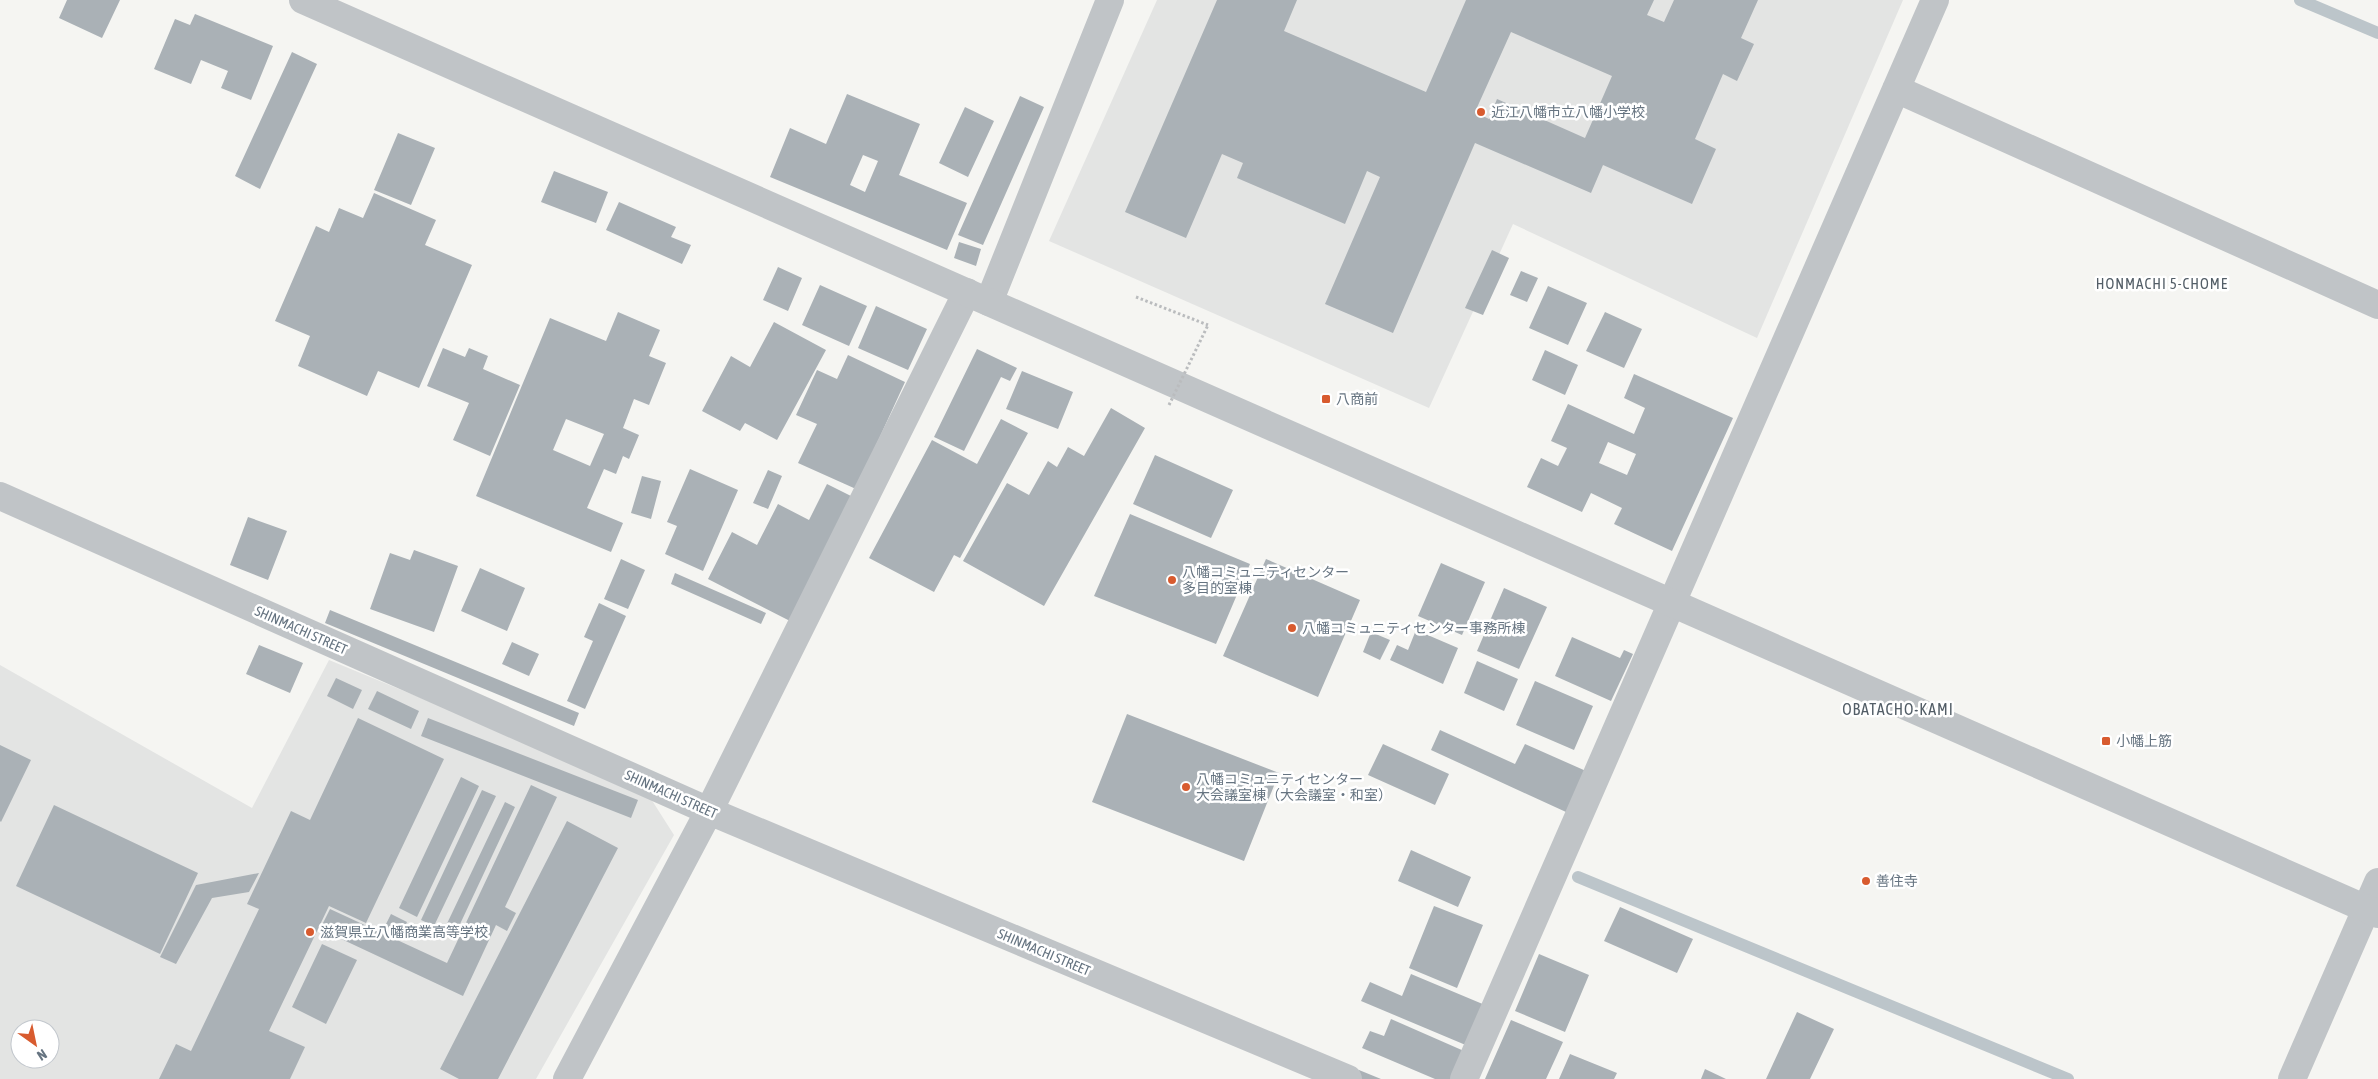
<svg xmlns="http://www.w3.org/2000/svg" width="2378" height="1079" viewBox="0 0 2378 1079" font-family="'Asap Condensed','Noto Sans JP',sans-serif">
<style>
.built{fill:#e3e4e3;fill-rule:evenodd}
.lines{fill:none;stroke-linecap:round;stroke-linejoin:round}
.stream{stroke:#bcc5ca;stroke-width:12}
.building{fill:#aab1b6;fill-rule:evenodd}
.path{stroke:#babcbe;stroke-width:3;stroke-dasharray:2.5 2.5;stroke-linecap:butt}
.minor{stroke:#c0c4c7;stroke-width:28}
.tertiary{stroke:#c0c4c7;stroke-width:28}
.path-bridge{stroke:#babcbe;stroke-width:3;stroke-dasharray:2.5 2.5;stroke-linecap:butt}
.poi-dot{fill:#d85b2f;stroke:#fff;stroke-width:2}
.labels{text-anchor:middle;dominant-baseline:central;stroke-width:5;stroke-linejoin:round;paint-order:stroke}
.poi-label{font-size:14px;fill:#667481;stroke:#fff;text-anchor:start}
.street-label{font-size:14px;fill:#667481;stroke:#fff}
.neighbourhood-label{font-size:15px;letter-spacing:1px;fill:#535e67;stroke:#fff}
.quarter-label{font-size:16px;letter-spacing:1px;fill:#535e67;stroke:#fff}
</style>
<rect width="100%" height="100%" fill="#f5f5f2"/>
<!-- built -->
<path class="built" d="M1157,0H1903L1757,338L1513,224L1429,408L1049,241Z
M329,660L646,791L674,835L536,1079H0V665L252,808ZM20,1029H50V1059H20Z"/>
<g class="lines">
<!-- stream -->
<path class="stream" d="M2300,0L2378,33
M1578,877L2068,1079"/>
</g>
<!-- building -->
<path class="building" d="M67,0H120L102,38L59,18Z
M1217,0H1297L1284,31L1426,92L1466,0H1654L1647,15L1664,22L1674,0H1758L1741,38L1754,44L1737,81L1723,74L1695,139L1716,149L1692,204L1603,165L1591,193L1475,143L1393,333L1325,304L1380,177L1367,171L1345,224L1237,178L1243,163L1222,154L1186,238L1125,212ZM1511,32L1612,76L1585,138L1497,99L1489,119L1475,112Z
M195,14L273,46L251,100L221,88L228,71L201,60L191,84L154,69L175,19L190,25Z
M292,52L317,64L260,189L235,176Z
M847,94L920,124L899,175L967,203L947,250L770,177L790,128L826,144ZM863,155L878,161L865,192L850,185Z
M1020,96L1044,107L983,245L958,235Z
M965,107L994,121L968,177L939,163Z
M398,133L435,148L411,205L374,190Z
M554,171L608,192L596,223L541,202Z
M374,193L436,220L425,245L472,265L419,388L378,371L367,396L298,366L310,336L275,321L316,226L329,232L339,208L363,218Z
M619,202L676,227L671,237L691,245L682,264L606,230Z
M959,242L981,249L976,266L954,258Z
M1492,250L1509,258L1483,315L1465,308Z
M778,267L802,278L788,311L763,300Z
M1521,271L1538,278L1527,302L1510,295Z
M820,285L867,306L849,346L802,325Z
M1548,286L1587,303L1568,345L1529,328Z
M876,306L927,329L908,370L858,348Z
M618,312L660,330L649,356L666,363L649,405L634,399L623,428L639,435L629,459L623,456L616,474L604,469L587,508L623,523L611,552L476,496L550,318L606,341ZM566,419L604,434L590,466L553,450Z
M1605,312L1642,329L1624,368L1586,351Z
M774,322L826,350L777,440L745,423L740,431L702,411L731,356L750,367Z
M443,348L465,357L469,348L488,356L483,369L520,385L490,456L453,440L469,403L427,386Z
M977,349L1017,368L1010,381L1001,377L964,451L934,437Z
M1545,350L1578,365L1565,395L1532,380Z
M848,355L905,382L856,489L798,463L817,424L796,415L817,370L837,379Z
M1022,371L1073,392L1058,429L1006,409Z
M1634,374L1733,418L1672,551L1614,524L1622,508L1591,493L1582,512L1527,487L1541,458L1558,466L1567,448L1551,441L1568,404L1634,434L1645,408L1624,398ZM1608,442L1636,454L1627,475L1599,463Z
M1111,408L1145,428L1044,606L963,561L1007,483L1029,495L1048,461L1057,467L1068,447L1084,456Z
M1001,419L1028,433L960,558L954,555L934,592L869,558L932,440L977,464Z
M1155,455L1233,490L1211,538L1133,504Z
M690,469L738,490L703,571L665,554L677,526L667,522Z
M768,470L782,476L768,509L753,503Z
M642,476L661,481L651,519L631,513Z
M827,484L853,497L790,621L708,579L732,532L757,545L778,504L809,520Z
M1130,514L1250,564L1216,644L1094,596Z
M248,517L287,531L268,580L230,565Z
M414,550L458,566L434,632L370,609L390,553L410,560Z
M621,559L645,570L628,609L604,599Z
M1266,559L1360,600L1318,697L1223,656Z
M1441,563L1485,582L1462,635L1418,616Z
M480,568L525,588L507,631L461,611Z
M675,573L766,613L761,624L671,584Z
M1504,588L1547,607L1519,669L1477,651Z
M599,603L626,616L585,709L567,701L593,641L584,637Z
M330,610L579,713L574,726L325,623Z
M1416,630L1458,648L1443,684L1390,660L1397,645L1408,650Z
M1371,632L1390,640L1380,660L1363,652Z
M1572,637L1620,658L1624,650L1633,654L1611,701L1555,676Z
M512,642L539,654L529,676L502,664Z
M259,645L303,663L290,693L246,674Z
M1477,661L1518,679L1504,711L1464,693Z
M336,678L362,690L353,709L327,696Z
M1535,681L1593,706L1574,750L1516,725Z
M377,691L419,711L411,729L368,709Z
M1127,714L1279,773L1244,861L1092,802Z
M358,718L444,759L366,923L329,906L269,1031L305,1047L290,1079H159L176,1044L191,1051L259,909L247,904L291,811L310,820Z
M428,718L638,800L631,818L421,736Z
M1440,730L1515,764L1525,744L1586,771L1566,812L1431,750Z
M1383,744L1449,774L1435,805L1368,775Z
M0,745L31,760L1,822L0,821Z
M461,777L479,786L417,917L399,908Z
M531,785L557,797L505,907L516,913L507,931L496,925L463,996L320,929L330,909L447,963Z
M482,790L496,796L434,926L421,920Z
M505,802L515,807L453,939L442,934Z
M54,805L198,873L160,954L16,886Z
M567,821L618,848L498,1079H459L440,1069Z
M1411,850L1471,877L1458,907L1398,881Z
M259,873L249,892L212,898L176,964L160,957L196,885Z
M1434,906L1483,925L1457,988L1409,968Z
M1620,907L1693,939L1677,973L1604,941Z
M391,914L407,922L402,933L385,926Z
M322,944L357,960L326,1024L292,1007Z
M1539,954L1589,975L1565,1032L1515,1011Z
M1411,974L1485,1005L1468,1046L1361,1001L1370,982L1402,996Z
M1797,1012L1834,1029L1810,1079H1766Z
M1391,1019L1464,1051L1452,1079H1435L1362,1048L1370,1031L1384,1036Z
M1511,1020L1563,1042L1546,1079H1485Z
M1570,1054L1617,1073L1614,1079H1559Z
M1705,1069L1726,1079H1701Z
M1359,1070L1381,1079H1355Z"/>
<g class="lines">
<!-- path -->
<path class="path" d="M1136,297L1208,325"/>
<!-- minor -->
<path class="minor" d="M1896,89L2378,305
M989,302L1110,0
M0,496L709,811L1348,1079
M567,1079L709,811L967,292
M1464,1079L1935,0
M2292,1079L2378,882"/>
<!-- tertiary -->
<path class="tertiary" d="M303,0L2378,914"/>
<!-- path-bridge -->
<path class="path-bridge" d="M1169,405L1208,325"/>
</g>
<!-- markers -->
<g class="poi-dot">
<circle cx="1481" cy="112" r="5"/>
<rect x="1321" y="394" width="10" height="10" rx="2.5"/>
<circle cx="1172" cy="580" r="5"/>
<circle cx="1292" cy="628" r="5"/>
<rect x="2101" y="736" width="10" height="10" rx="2.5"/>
<circle cx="1186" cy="787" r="5"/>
<circle cx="1866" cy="881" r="5"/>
<circle cx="310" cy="932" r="5"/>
</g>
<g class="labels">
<!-- poi labels -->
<g class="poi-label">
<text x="1491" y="112">近江八幡市立八幡小学校</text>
<text x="1336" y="399">八商前</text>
<text x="1182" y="572">八幡コミュニティセンター<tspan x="1182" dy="16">多目的室棟</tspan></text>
<text x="1302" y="628">八幡コミュニティセンター事務所棟</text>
<text x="2116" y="741">小幡上筋</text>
<text x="1196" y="779">八幡コミュニティセンター<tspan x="1196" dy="16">大会議室棟（大会議室・和室）</tspan></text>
<text x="1876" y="881">善住寺</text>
<text x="320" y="932">滋賀県立八幡商業高等学校</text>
</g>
<!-- street labels -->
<g class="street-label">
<text transform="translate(301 630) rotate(24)">SHINMACHI STREET</text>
<text transform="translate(671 794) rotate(24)">SHINMACHI STREET</text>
<text transform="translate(1044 952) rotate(23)">SHINMACHI STREET</text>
</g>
<!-- neighbourhood labels -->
<g class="neighbourhood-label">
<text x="2162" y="283">HONMACHI 5-CHOME</text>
</g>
<!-- quarter labels -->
<g class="quarter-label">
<text x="1898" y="709">OBATACHO-KAMI</text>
</g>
</g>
<!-- north arrow -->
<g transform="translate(35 1044) rotate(147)"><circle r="24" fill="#ffffff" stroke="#c2c7cd"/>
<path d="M0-4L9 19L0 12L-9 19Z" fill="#d85b2f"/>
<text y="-8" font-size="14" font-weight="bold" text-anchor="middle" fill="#667481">N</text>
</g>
</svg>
